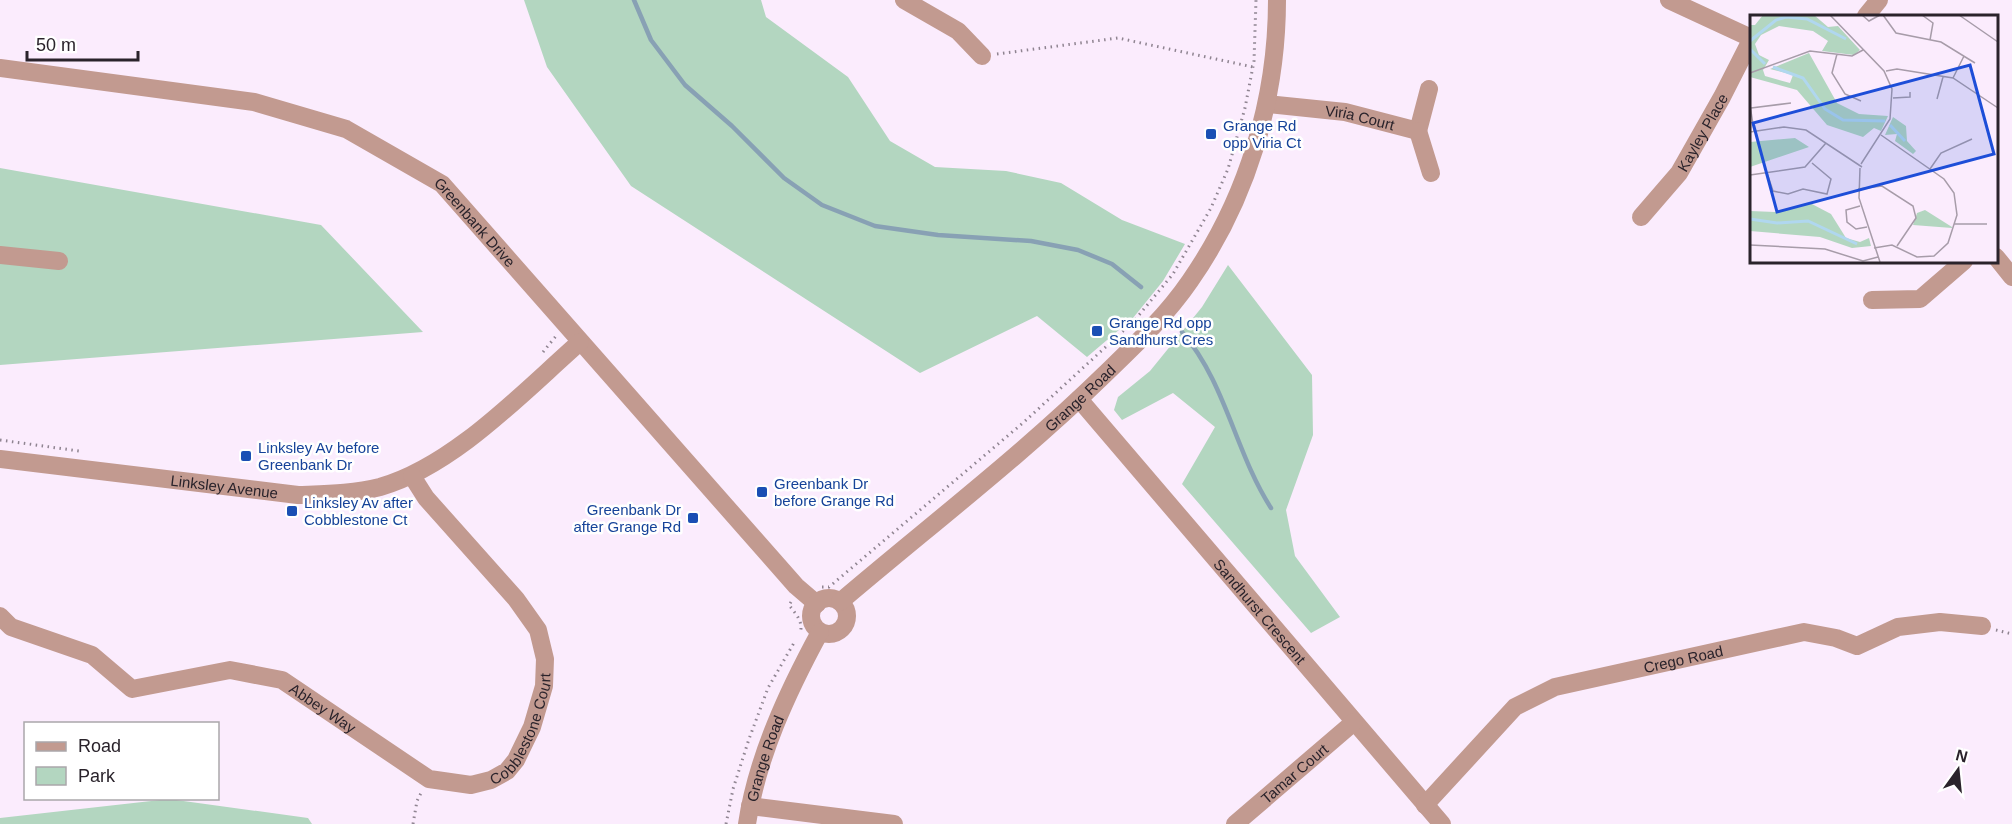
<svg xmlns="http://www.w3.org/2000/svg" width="2012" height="824" viewBox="0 0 2012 824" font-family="Helvetica,sans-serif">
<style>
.green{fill:#b3d6c0}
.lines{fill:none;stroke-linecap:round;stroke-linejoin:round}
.stream{stroke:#88a1b4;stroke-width:4.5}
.path{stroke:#8f8491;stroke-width:3;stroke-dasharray:1.5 4.5;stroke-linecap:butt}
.minor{stroke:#c29a90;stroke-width:18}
.transit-dot{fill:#1a4fb4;stroke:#fff;stroke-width:2}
.labels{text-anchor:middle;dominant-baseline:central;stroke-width:5;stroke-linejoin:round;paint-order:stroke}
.street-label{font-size:15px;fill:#2a232b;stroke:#fff}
.transit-label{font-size:15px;fill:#164399;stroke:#fff;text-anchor:start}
.inset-river{fill:none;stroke:#b0d7ef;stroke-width:3}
.inset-road{fill:none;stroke:#a79ca9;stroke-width:1.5}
.view{fill:#1d4ed8;fill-opacity:0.15;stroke:#1d4ed8;stroke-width:3}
.inset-edge{fill:none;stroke:#2a232b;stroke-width:3}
</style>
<rect width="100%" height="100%" fill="#fbecfd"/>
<!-- green -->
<path class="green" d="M524,0H761L766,17L848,77L890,141L935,167L1006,171L1061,183L1122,220L1185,244L1163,281L1133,318L1087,357L1037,316L920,373L631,186L547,67Z
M0,168L321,225L423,332L0,365Z
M1228,265L1312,375L1313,435L1286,510L1295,556L1340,617L1311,633L1182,484L1215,427L1173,393L1122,420L1114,410L1118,397L1150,371L1202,307Z
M169,799L308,818L312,824H0V818Z"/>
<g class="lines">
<!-- stream -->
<path class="stream" d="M634,0L651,40L685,85L732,126L784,178L822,205L875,226L938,235L1031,241L1078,250L1112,264L1141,287
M1182,332C1226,383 1235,452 1271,508"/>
<!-- path -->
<path class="path" d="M997,54L1118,38L1253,67
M543,352L556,336
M0,440L79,451
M822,587H829L1024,422L1134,321L1173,274L1211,208L1228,169L1245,108L1254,61L1256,0
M791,602L789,605C795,613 804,622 800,633
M1996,630L2012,634
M413,824L417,801L421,793
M726,824L733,789L749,739L768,688L795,641"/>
<!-- minor -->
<g class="minor">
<path d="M904,0L958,31L982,56"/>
<path d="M1669,0L1751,38"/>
<path d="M1866,16L1879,0"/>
<path id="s1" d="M0,68L254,102L346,129L442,184L796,586L817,604"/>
<path id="s2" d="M1267,104L1345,112L1418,131L1429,89"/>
<path d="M1418,131L1431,173"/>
<path id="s3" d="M1641,217L1679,173L1722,97L1751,40"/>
<path d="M0,255L59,261"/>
<path d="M1996,257L2012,277"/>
<path d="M1872,300L1920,299L1964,261"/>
<path id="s4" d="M1079,399L1442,824"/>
<path id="s5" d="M0,459L298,495C325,494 353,494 380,487C454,466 523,392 580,342"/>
<circle cx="829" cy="616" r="18"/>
<path id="s6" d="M840,602C928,527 1021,456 1104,375C1135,345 1166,316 1190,281C1247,199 1277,100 1277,0"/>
<path id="s7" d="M0,616L11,627L92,655L132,689L230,670L282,680L429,779L471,785L491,780L507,771L516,760L532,727L544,686L545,659L538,630L516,599L426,498L412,476"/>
<path id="s8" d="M1425,805L1515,707L1555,687L1804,632L1836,638L1857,646L1898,627L1940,622L1982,626"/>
<path d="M750,806L894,824"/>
<path id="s9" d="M747,824C757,757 788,691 820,632"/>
<path id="s10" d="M1235,824L1354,722"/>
</g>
</g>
<!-- markers -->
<g class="transit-dot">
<rect x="1205" y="128" width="12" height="12" rx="3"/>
<rect x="1091" y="325" width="12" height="12" rx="3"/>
<rect x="240" y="450" width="12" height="12" rx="3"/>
<rect x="756" y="486" width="12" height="12" rx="3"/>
<rect x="286" y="505" width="12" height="12" rx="3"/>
<rect x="687" y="512" width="12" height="12" rx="3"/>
</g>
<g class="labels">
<!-- street labels -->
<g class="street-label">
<text stroke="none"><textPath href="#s2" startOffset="94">Viria Court</textPath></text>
<text stroke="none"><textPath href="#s3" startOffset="105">Kayley Place</textPath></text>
<text stroke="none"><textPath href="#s1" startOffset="513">Greenbank Drive</textPath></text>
<text stroke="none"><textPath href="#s6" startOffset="315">Grange Road</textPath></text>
<text stroke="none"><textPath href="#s5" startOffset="226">Linksley Avenue</textPath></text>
<text stroke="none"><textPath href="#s4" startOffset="279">Sandhurst Crescent</textPath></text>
<text stroke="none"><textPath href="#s8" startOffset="309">Crego Road</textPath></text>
<text stroke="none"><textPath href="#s7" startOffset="356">Abbey Way</textPath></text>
<text stroke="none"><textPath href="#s7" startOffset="609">Cobblestone Court</textPath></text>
<text stroke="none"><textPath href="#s9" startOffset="68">Grange Road</textPath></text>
<text stroke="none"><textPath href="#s10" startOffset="78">Tamar Court</textPath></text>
</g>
<!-- transit labels -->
<g class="transit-label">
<text x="1223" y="125">Grange Rd<tspan x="1223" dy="17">opp Viria Ct</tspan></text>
<text x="1109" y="322">Grange Rd opp<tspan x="1109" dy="17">Sandhurst Cres</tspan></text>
<text x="258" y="447">Linksley Av before<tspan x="258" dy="17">Greenbank Dr</tspan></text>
<text x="774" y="483">Greenbank Dr<tspan x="774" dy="17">before Grange Rd</tspan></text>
<text x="304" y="502">Linksley Av after<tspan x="304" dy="17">Cobblestone Ct</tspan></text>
<text x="681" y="509" text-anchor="end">Greenbank Dr<tspan x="681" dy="17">after Grange Rd</tspan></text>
</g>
</g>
<!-- overview -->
<g transform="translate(1750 15)">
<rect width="248" height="248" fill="#fbecfd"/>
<path d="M13,0H64L78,12L88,11L110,35L104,40L72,36L78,26L63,16L29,11L11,20L5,29L9,40L19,45L13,55L15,61L40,68L43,60L20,54L59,38L87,88L109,99L138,101L131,116L124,113L113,122L77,110L47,75L0,62V10H5ZM143,102L156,111L157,126L166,136L163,139L145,126L147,119L135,120ZM45,123L59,132L0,152V127ZM60,188L81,199L96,223L110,227L119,223L121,231L102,233L70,222L0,216V196L25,197ZM175,195L202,212V213L163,210L167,198Z" fill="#b3d6c0"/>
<path class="inset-river" d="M0,26L26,5L36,2L57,4L96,24M0,34L15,49M23,52L53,63L75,94L93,105L135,106M140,110L155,126M0,204L27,208L58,206L107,229"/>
<path class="inset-road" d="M80,0L134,56L142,74L140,104L111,149M112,0L119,6L130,0M133,0L146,18L191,27L225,48M172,0L183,8L180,25M209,0L248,27M87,39L82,58L95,79L111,86M136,56L147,54L203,63L248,93M0,58L60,36L102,41L113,35M203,63L214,41M143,83L160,82V77M187,84L193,62M0,90L4,116M1,93L41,88M0,117L34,112L56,115L112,152M110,153L109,183L130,247M180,154L191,138L222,124M17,158L23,176L38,179L53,174L77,179L81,164L62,148M0,160L55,152L76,128M108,174L132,171L163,191L166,203L147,231M110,191L96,195L97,207L106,214L117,212M204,209H237M0,230L75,234L113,246L128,242M124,233L142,230L167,242L184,241L198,228L207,200L204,178L194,164L131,120"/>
<path class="view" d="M220,50L244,139L27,197L3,108Z"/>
<rect width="248" height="248" class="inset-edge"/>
</g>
<!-- legend -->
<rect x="24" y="722" width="195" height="78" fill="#ffffff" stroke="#aaa7aa" stroke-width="1.5"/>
<rect x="36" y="742" width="30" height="9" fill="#c29a90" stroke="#aaa7aa" stroke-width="1.5"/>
<text x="78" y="752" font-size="18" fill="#2a232b">Road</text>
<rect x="36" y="767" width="30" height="18" fill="#b3d6c0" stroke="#aaa7aa" stroke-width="1.5"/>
<text x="78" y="782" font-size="18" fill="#2a232b">Park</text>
<!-- north arrow -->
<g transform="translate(1958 770) rotate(15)" stroke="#ffffff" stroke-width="4.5" paint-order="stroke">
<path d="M0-4.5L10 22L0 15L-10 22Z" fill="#2a232b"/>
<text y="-9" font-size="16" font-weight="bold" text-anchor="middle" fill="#2a232b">N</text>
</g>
<!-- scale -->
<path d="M27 51v9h111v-9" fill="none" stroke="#2a232b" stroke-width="3"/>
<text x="36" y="51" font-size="18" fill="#2a232b" stroke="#ffffff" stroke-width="4.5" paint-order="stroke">50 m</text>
</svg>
